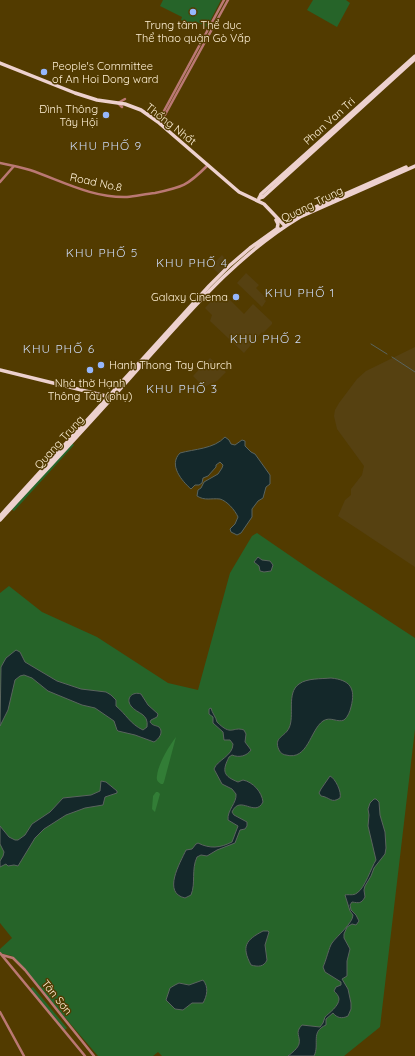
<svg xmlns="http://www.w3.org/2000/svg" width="415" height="1056" viewBox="0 0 415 1056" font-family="Quicksand,sans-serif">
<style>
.built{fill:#564111}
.green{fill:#266429}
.forest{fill:#327d36}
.water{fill:#14282a;stroke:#5a645e}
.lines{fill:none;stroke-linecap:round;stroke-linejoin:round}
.stream{stroke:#5a645e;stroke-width:1}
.minor{stroke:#ba7873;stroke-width:2.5}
.major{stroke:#edd1ce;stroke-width:3.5}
.poi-dot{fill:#95b7fd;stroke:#523b00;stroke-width:1.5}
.labels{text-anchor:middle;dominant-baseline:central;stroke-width:3;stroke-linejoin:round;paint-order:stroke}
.poi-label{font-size:11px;fill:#fff1d6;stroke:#523b00}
.street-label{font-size:11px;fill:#fff1d6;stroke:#523b00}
.neighbourhood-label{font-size:12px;letter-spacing:1px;fill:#ccd9f4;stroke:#523b00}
</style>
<rect width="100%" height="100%" fill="#523b00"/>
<!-- built -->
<path class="built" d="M222,255L229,263L219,274L211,266Z
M246,273L259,285L256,288L266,298L264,299L266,301L262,307L237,283Z
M219,293L225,298H228L244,314L253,304L272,322V324L263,333L262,332L244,353L210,321L212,315L205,308Z
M415,347V567L338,516L345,500L351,495V489L362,475L364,466L337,429L334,416L335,410L339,403L357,379L366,371Z
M210,358L226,372L217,381L204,387L193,376Z"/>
<!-- green -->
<path class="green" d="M163,0H221L207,27L195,21L192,27L181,20L182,17L160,6Z
M313,0H346L350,3L337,27L307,10Z
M72,443L74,445L14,511L11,509Z
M257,533L308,568L415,638V729L380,1027L344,1056H162L158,1052L153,1056H98L12,956L0,953V949L12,938L0,923V593L9,586L42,612L97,637L168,683L198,690L230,573L252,536Z
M33,987L67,1028L64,1031L30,989Z"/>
<!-- forest -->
<path class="forest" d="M176,737L164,782L163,784H161C158,782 156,780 157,776C158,764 169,746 176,737Z
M156,792H158L160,794L155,812L152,809L153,796Z"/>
<!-- water -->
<path class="water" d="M225,437L229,440L231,444L235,445L242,440L245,441V446L251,452L255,454L270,475V484L266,487L263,498L258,501L252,509V517L241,533L237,535L231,532L230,529L235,524L238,517C235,510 227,501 220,499C211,498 205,501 197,496L198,490L201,488L204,482L218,474L222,468L223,465L220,462L216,465V467L208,476L203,478L202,483L199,485H195L191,489C182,481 168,465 180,453C194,449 214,449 225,437Z
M258,557L262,560L270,561L273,565L271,571L264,572L260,571L259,566L254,562Z
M16,650L20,652L25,662L57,681L81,689L106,692L111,695L116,700V706C126,714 130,724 143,730L147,727C149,713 137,714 131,706C125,698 133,691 141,694L148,705L158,714L157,717L151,720L150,722C153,726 155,725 159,727C164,732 159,739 154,742L135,735L118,731L117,730L114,721L95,708L82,705L48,691L32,678L24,675L20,676L15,680L8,710L0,726L1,667L6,658Z
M331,678C350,680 356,688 351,707C350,711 348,717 344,720C338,723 330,716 323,721C310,730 308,761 286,755C284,755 280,753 279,750C273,737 285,737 289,728C295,716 286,693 299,684C307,678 321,679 331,678Z
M211,708C212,713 216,717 217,722C232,737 232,726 244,730L246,734L245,742L251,750C247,756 239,758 232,755L229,757C222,771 223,776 238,782L243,780C253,782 262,792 263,802C255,818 240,794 232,812L234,815L247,822V826L245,829L240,830L235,843L217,850L207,856L201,855L197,857C191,870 196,883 191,895L185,898C162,893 180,863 186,850L192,849L196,844L198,843C210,849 220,848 232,842L238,826L228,820C227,810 237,803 236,794L232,789L222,784L214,769C217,760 233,756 233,744L230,740H224L223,732L213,723V717L209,714V709Z
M330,776C335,778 342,792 340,798C331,804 330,797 321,796L319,793L321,789Z
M101,781L106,782L117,791V793L105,797L103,805L85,808L66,815L44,829L35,838L18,866L14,865L8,866L6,864L0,867V861L3,856L4,852L0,844V826L9,837L15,840H18L25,835L32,824L50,812L63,798L91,795L100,791Z
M374,799H376L379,802L380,815L385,832L386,848L385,854L374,868L371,876L365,886L364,890L365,897C361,904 359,903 352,902L350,905L351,910L356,915L359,921L356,925L352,924L347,927L344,934V938L350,949L347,961V976L342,979L348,989L351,1003V1009L348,1016C342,1019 337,1018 333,1013L326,1019V1025C310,1032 320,1044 314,1056H288C292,1053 298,1048 299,1044C301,1036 294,1033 302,1025L320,1027L323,1023L325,1017C329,1013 339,1006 339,999C339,996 336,993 334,991L336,987L341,985V982L325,972L323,967C326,961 329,947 332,943C337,936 353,923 353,915L350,911L345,895C349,894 353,896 357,893C365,888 371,868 376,860L368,826L369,815L368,809L370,803Z
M263,931H268L269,932L265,945L267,960C264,967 258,967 251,965C241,946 246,940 263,931Z
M203,980C209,987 207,996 203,1003H192L183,1010L175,1009L166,1000L170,988L175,985L179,983L189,985Z"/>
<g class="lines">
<!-- stream -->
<path class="stream" d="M371,344L387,354
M392,357L415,372"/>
<!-- minor -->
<path class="minor" d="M122,107L118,103L125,99
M158,122L224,0
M160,124L228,0
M0,163C10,165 20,167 30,170C62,181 92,198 127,197C136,196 146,194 155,193C183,187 187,186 208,165
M0,182L14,166
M0,953L85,1056
M2,955L13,958L25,970L94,1056
M0,1012L24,1056"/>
<!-- major -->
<path class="major" d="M0,63L75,93L97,100L125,104L141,110L158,122L239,192L264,204L285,226
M259,198L263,197L415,59
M258,201L261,194L415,56
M276,220L278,224L277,229
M287,222L304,212L406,167
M0,370L110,397
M0,516L209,286L229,266L250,248L278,228
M0,520C46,470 92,421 137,370C188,314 234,257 300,217L415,166"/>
</g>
<!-- markers -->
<g class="poi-dot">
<circle cx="193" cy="12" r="4"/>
<circle cx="44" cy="72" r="4"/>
<circle cx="106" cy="115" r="4"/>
<circle cx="236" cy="297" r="4"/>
<circle cx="101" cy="365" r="4"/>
<circle cx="90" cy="370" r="4"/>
</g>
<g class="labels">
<!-- poi labels -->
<g class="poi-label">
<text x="193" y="25">Trung tâm Thể dục<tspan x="193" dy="13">Thể thao quận Gò Vấp</tspan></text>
<text x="52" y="66" text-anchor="start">People's Committee<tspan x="52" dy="13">of An Hoi Dong ward</tspan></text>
<text x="98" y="109" text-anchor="end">Đình Thông<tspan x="98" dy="13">Tây Hội</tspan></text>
<text x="228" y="297" text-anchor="end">Galaxy Cinema</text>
<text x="109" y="365" text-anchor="start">Hanh Thong Tay Church</text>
<text x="90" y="383">Nhà thờ Hạnh<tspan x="90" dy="13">Thông Tây (phụ)</tspan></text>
</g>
<!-- street labels -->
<g class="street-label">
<text transform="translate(329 121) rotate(-42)">Phan Van Tri</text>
<text transform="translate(171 124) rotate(38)">Thống Nhất</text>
<text transform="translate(96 182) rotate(12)">Road No.8</text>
<text transform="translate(312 204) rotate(-26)">Quang Trung</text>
<text transform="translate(59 442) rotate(-48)">Quang Trung</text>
<text transform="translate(57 997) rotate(51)">Tân Sơn</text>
</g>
<!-- neighbourhood labels -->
<g class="neighbourhood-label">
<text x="106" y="145">KHU PHỐ 9</text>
<text x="102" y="252">KHU PHỐ 5</text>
<text x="192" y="262">KHU PHỐ 4</text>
<text x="300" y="292">KHU PHỐ 1</text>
<text x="266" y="338">KHU PHỐ 2</text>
<text x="59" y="348">KHU PHỐ 6</text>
<text x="182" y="388">KHU PHỐ 3</text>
</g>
</g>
</svg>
